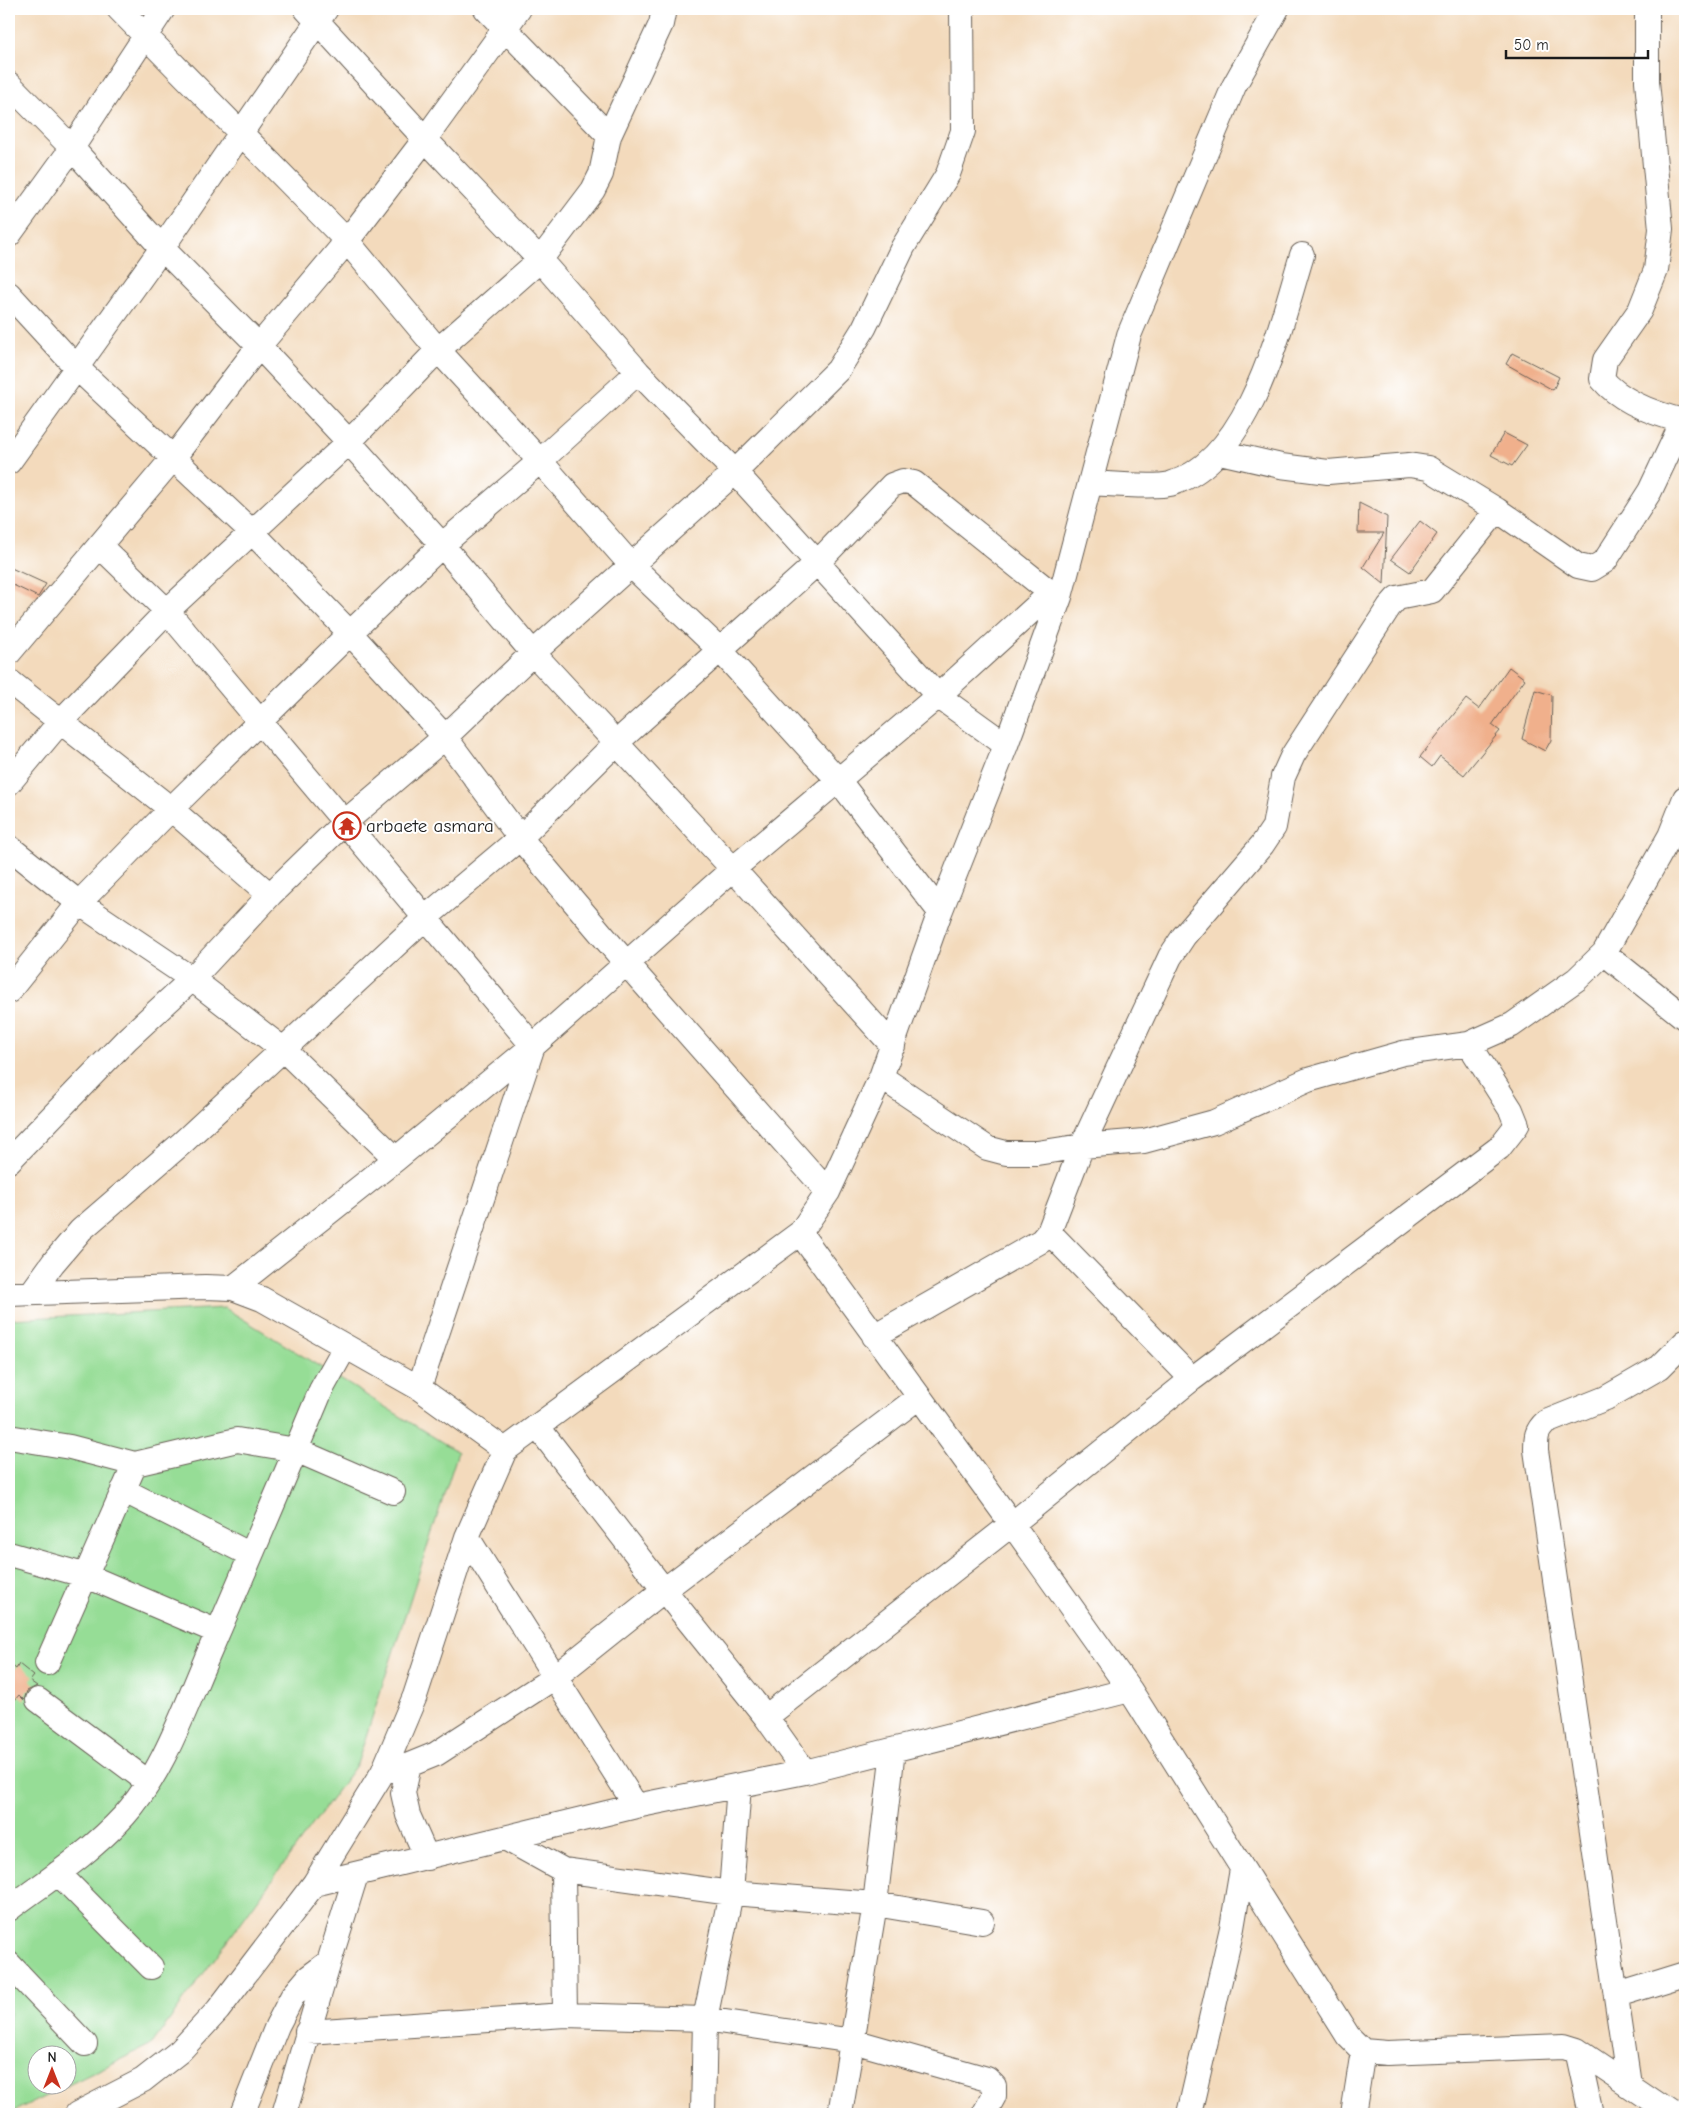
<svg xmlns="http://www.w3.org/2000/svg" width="1694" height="2123" viewBox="0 0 1694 2123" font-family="'Comic Neue',sans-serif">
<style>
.green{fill:#96dd96;stroke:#597c59;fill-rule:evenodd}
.building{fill:#f0b08c}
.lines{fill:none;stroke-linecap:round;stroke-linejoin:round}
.minor-casing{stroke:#675e54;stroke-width:26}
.minor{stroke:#fff;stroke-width:24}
.labels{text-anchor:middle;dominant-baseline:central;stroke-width:4;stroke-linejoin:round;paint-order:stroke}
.poi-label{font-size:19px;fill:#1c1c1c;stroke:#fff;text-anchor:start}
</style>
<rect width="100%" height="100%" fill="#fff"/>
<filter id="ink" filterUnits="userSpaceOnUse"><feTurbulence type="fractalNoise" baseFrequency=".02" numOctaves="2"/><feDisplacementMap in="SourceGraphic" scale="10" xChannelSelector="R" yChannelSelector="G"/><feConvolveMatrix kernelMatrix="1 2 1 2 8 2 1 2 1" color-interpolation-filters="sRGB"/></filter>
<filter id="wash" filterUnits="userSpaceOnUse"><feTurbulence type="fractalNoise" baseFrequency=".0096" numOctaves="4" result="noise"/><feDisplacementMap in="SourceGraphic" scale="20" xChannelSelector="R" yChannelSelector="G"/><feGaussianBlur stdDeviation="1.12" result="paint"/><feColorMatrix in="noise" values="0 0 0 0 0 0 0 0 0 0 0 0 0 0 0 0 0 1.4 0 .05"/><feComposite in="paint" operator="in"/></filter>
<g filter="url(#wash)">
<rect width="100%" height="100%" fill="#f3dabc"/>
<!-- green -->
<path class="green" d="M225,1308L458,1452L357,1764L152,2044L9,2114V1319ZM38,2056H68V2086H38Z"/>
<g id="blocks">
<!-- building -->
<path class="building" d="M1512,353L1559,377L1553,390L1506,364Z
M1504,433L1527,445L1512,466L1491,455Z
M1359,503L1387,517L1384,584L1363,567L1384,533H1358Z
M1420,521L1437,534L1410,572L1391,559Z
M9,567L46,584L38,597L9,583Z
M1509,667L1525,679L1492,725L1500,731L1464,775L1440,756L1432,767L1420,757L1466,699L1479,709Z
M1535,690L1552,695L1551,740L1545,751L1522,739Z
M9,1663L16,1669L19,1664L34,1676L30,1681L37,1686L27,1691L24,1700L19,1695L9,1707Z"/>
</g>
</g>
<g filter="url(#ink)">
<use href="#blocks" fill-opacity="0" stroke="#675e54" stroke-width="1"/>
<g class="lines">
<!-- minor casing -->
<g class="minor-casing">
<path id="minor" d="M119,9L347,241L438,350L540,461L632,566L720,650L839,781L940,912
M306,9L425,139L540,260L638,372L735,472L938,696L1006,745
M486,9L609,136
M9,84L72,148L162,248L259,346L349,442L442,545L533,653L733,869L893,1046
M9,235L72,148L163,9
M9,294L76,367L253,533L350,633L445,737L520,838L626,963L828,1192
M1220,452L1281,466L1328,472L1409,465L1428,468L1497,510L1578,566L1592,569L1605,561L1650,491L1683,421C1655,414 1621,402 1602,379L1605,360L1640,310L1656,270L1661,229L1647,81V9
M9,462L162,248L326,9
M1090,483C1109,484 1155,488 1170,484C1251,460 1280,326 1302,255
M100,546L167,611L533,1046L419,1388
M9,653L174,457L259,346L347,241L425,139L519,9
M9,681L171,809L270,895
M9,783L60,722L167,611L349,442L438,350L540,260L593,190L601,174L609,136L661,24L664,9
M9,847L79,903L192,979L284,1050L396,1159
M1604,953L1685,1018
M9,991L79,903L171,809L350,633L442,545L540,461L638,372
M881,1077L987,1148L1006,1153H1037L1082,1146L1144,1141L1214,1122L1308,1080L1403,1053L1469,1044L1512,1025L1577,979L1604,953L1670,836L1685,798
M9,1161L127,1039L192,979L270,895L345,822L445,737L533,653L735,472L838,370L864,328L903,247L948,174L963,131L962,9
M1049,1232L1192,1379
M800,1233L1012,1524L766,1717L805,1772
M233,1288L396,1159L533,1046L733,869L938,696L1051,593L1060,597
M32,1292L53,1263L81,1230L182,1143L425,918L520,838L616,743L818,562L892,485L903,481L914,483L1051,593
M9,1294L205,1287L233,1288L262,1299L419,1388L505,1450
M874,1336L1041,1241L1049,1232L1082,1146L1170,957L1184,936L1262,845L1274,827L1283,777L1293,755L1389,607L1397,598L1432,591L1497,510
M9,1437L70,1447L135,1464L237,1440L296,1450L393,1492
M123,1490L251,1555
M467,1537L555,1677L664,1590L537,1426
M9,1554L87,1576L218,1632
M47,1663L135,1464
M1130,1690L1012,1524L1192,1379L1499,1148L1517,1125L1511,1110L1469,1044
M38,1700L148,1782
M766,1717L664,1590L919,1397
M409,1765L403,1793L408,1815L427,1858
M383,1772L409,1765L436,1754L555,1677L636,1806
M505,1838L563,1870L731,1893L875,1904L982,1922
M563,1870L565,2015
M58,1873L151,1967
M314,1884L636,1806L805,1772L1130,1690L1348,2036L1363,2051L1387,2053L1564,2046L1577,2050L1591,2114
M9,1909C48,1880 91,1852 124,1816C163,1773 185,1708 208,1655C246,1567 284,1479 321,1390L345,1347
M9,1964L85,2044
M1617,1995L1685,1974
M307,2032L565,2015L705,2019L853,2041L987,2079L994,2086V2096L984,2114
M1577,2050L1672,2114
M1629,2085L1536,1450C1536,1437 1536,1431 1546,1422L1606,1398L1660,1367L1685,1342
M77,2114L143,2080L180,2051L218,2010L314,1884L383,1772L415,1696L467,1537L505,1450L800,1233L828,1192L881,1077L940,912L1006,745L1060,597L1129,335L1234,86L1277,9
M242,2114L277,2026L292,1997L309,1977L329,1962
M284,2114L329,1962L356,1875
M703,2114L705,2019L731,1893L739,1785
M840,2114L875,1904L893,1750
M1189,2114L1232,1928L1242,1869
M1353,2114L1363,2051"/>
</g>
<!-- minor -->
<use href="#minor" class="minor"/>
</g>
</g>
<!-- icons -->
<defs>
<g id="temple-ring" transform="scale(1.4375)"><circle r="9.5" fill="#fff" stroke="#c8321e" stroke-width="1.5"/><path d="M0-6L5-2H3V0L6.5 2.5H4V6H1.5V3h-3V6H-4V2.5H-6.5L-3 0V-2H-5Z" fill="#c8321e"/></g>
</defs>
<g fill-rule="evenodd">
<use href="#temple-ring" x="347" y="826"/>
</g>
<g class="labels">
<!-- poi labels -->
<g class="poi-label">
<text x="366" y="826">arbaete asmara</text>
</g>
</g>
<!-- margin -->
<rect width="1694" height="2123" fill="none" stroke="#fff" stroke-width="30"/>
<!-- north arrow -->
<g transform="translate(52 2070)"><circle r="24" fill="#ffffff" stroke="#a4a4a4"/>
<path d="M0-4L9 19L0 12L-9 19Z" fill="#c8321e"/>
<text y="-8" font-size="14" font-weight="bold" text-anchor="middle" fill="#1c1c1c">N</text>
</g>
<!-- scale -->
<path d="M1506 50v8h142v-8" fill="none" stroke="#1c1c1c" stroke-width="2.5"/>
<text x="1514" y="50" font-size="15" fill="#1c1c1c" stroke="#ffffff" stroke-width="4" paint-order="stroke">50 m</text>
</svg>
